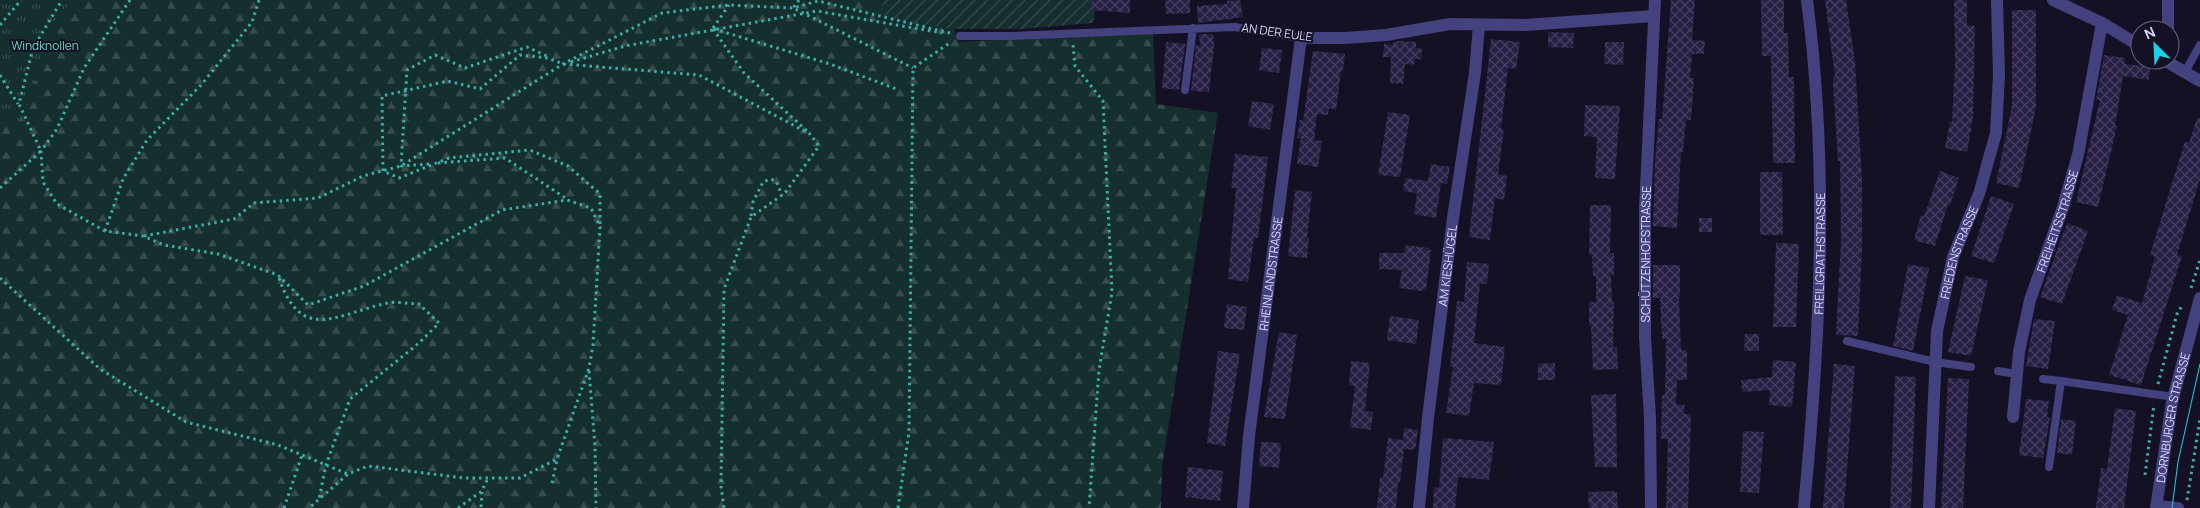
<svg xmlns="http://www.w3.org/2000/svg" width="2200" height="508" viewBox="0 0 2200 508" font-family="Manrope,sans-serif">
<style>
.grass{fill:url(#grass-tufts)}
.forest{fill:url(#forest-firs)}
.garden{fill:url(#garden-furrows)}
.building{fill:url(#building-cross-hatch)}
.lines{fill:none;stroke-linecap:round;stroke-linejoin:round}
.path{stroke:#3cada7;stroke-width:3;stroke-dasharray:2.5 4;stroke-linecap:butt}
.service{stroke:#44417f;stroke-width:8}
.minor{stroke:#44417f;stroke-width:12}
.tertiary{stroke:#44417f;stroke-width:12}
.tram{stroke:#18d2e8;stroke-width:1}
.labels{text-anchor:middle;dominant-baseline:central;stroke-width:4;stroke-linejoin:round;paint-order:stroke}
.street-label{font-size:12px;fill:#ddd9fb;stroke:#151125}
.park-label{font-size:12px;fill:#6cd5bb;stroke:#151125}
</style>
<defs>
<pattern id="grass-tufts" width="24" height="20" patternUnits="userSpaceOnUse" patternTransform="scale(1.25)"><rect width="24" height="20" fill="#152e2e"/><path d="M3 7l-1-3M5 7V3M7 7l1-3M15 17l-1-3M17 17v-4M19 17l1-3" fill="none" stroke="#374c4d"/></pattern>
<pattern id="forest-firs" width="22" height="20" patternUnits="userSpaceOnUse" patternTransform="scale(1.25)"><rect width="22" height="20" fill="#152e2e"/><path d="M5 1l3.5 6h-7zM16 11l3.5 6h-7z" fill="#374c4d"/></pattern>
<pattern id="garden-furrows" width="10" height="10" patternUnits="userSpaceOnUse" patternTransform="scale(1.25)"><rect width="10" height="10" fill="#152e2e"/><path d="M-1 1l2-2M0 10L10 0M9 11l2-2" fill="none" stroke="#374c4d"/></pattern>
<pattern id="building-cross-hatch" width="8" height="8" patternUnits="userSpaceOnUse" patternTransform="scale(1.25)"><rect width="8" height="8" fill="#271f44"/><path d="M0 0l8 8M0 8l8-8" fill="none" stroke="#463f60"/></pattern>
</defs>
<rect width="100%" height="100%" fill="#151125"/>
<!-- grass -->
<path class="grass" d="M0,0H143L0,164Z"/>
<!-- forest -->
<path class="forest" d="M72,0H882L884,20L954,29L959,42L1092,34H1153L1156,104L1218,113L1162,467L1161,508H0V117L17,125L62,12Z"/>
<!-- garden -->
<path class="garden" d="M882,0H1097L1093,23L1022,29H954L884,20Z"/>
<!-- building -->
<path class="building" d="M1091,0H1130V13L1091,10Z
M1165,0H1190V13L1166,14Z
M1240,0L1243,17L1198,23L1197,6L1227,4V1Z
M1671,0H1695L1692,40L1705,41L1704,54H1692L1690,78H1694L1691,120H1686L1683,152H1681L1677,228L1653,226L1655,161L1659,119H1662Z
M1761,0H1784V33H1788L1789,77H1794L1795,163H1773L1771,56H1762Z
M1825,0H1846L1855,62L1862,180V250L1858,336L1836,335L1841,241L1840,161H1838L1833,84V77H1835Z
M1954,0H1967V26H1975L1973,117L1967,152L1945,148L1950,122H1952L1955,65Z
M2012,10H2036V107L2019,188L1996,183L2012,106Z
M1548,32L1574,33L1573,48L1548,47Z
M1199,34H1213L1214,46L1209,92L1191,91L1196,45L1200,46Z
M1491,39L1520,42L1516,69L1508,68L1501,129H1504L1498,174L1507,176L1504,200L1495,198L1490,240L1469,237Z
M1400,41L1416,42V48L1422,49L1421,59H1415L1414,65L1405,64L1403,84L1390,83L1391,57H1383L1384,44L1393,45V42Z
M1166,42L1185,44L1179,90L1162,88Z
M1605,42H1624L1623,65L1604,64Z
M1262,48L1282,50L1279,73L1259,70Z
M1313,51L1345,54L1343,71H1341L1336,110L1329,108L1328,115L1317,114L1314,140L1322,141L1318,167L1297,164L1301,138H1297L1300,120L1303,121Z
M2104,55L2125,58V64L2150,67L2149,80L2123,76L2115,126H2117L2098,207L2076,202L2100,100H2096Z
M1252,101L1274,104L1270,130L1248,126Z
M1585,105L1620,106L1615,179L1595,178L1597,137L1584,136Z
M1388,112L1410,115L1400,177L1378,175Z
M2197,118L2200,119V179L2177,255L2182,256L2141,385L2109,375L2128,315L2112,310L2117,295L2142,303L2155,257L2150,255L2185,141L2189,143Z
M1235,154L1268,157L1258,238H1254L1248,282L1228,279L1236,188H1231Z
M1431,164L1450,167L1447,184L1441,183L1436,218L1414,214L1417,193L1403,191L1405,178L1428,181Z
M1940,171L1959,178L1950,205L1948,204L1935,246L1914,240L1921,215L1924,216Z
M1760,172H1782L1783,235H1760Z
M1295,190L1312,192L1307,238H1309L1307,258L1288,256Z
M1991,196L2014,204L1994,263L1971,256Z
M1590,205H1611L1610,253H1614V275H1611L1612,302L1614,303L1613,347H1617L1618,369L1593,370L1591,326H1589V302H1596V276H1593L1592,255H1589Z
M1699,218H1712V232H1699Z
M2067,223L2088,231L2062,304L2040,297Z
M1776,243L1799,244L1796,327H1773Z
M1406,245L1429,248L1428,250H1431L1426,290L1423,289L1422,291L1399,288L1402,270L1379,269V253H1404Z
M1467,262L1489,264L1487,284H1480L1474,343L1505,347L1501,385L1474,383L1469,416L1446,413L1453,367H1450L1457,301L1464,302Z
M1908,264L1929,268L1913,351L1893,346Z
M1653,265H1680V298H1679L1681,350H1687V380H1677L1676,404L1685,405L1684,414H1691L1688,508H1666L1668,439H1661L1662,395H1665L1666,339H1662L1660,298H1653Z
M1965,276L1988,280L1971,356L1948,352Z
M1227,304L1247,307L1244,330L1224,328Z
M1390,316L1419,320L1416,344L1387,340Z
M2034,319L2055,321L2048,369L2026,366Z
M1279,332L1297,335L1285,419L1264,417Z
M1745,334H1759V351H1744Z
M1218,351L1240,354L1225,446L1207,443Z
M1773,360L1796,362L1792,407L1769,405L1770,390L1742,392L1741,380L1772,377Z
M1351,361L1370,363L1365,411L1373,412L1371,430L1350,427L1355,386L1349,385Z
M1555,363V380H1538V364Z
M1834,364L1855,366L1844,508H1823Z
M1895,376L1916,377L1911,508H1890Z
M1948,378L1969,379L1963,508H1941Z
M1616,394L1617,467H1595L1591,395Z
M2026,399L2049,401L2047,417L2050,418L2043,458L2019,455Z
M2115,408L2136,411L2124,508H2096L2101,468L2107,469Z
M2061,419L2076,421L2072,455L2057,453Z
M1404,428L1418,430L1415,450L1404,449L1400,483L1398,482L1396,508H1377L1380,478H1383L1388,438L1403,440Z
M1743,431L1764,432L1759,493L1740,492Z
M1443,438L1494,442L1489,480L1458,477L1455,508H1433L1434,487L1439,488Z
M1261,442L1281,443L1279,468L1259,466Z
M1188,467L1223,471L1220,501L1185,497Z
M1617,491L1618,508H1589L1588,492Z"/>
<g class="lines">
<!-- path -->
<path class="path" d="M130,0L84,68L57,129L41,151L43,182L57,204L105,231L143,236L164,245L218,254L278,275L308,305L364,286L502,210L567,200L591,208L600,227L593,345L589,368L557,459L520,478H464L368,466L348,474L309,508
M799,0L793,8L913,68
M0,25L21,0
M713,28L729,5
M713,29L744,73L807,131
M714,29L830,64L899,90
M1073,45L1075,66L1103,101L1112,292L1099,370L1089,508
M571,62L625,46L817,11L942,33
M0,75L18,104
M438,163L505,158L567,199
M429,164L401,166L407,70L435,55L465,68L527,47L549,57
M0,188L41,151L19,104L33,48L62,0
M751,216L753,202L763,182L770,179L776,181L782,195
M600,224V194L568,166L530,150L449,158L399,178L383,171L382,96L448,81L480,89L520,55L548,58L563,64L699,75L810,134L819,146L785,193L751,217L724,289L721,486L724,508
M105,231L123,179L147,140L202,84L252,22L259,0
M144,236L234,219L254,203L318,198L363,176L401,166L563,64L662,13L729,5L793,8L818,1L950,33
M0,278L100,369L186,422L278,445L348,474
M279,278C302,345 338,313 388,303C397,301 409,304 419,304L439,323L419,343L350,399L326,465L319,499
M2191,288L2200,260
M589,371L595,446L596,508
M2158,384L2177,314L2183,304
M2145,475L2154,404
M552,483L557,460
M2187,500L2200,419
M481,507L482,492
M284,508L302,455
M458,508L482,491L488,478
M898,508L909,432L913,68L951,42"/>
<!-- service -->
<path class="service" d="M960,36H1009L1235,27L1301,38
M2185,72L2200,45
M1185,90L1193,28
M1847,341L1935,362L1971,367
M1998,371L2017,374
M2043,379L2061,381
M2049,467L2061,381L2174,397"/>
<!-- minor -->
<g class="minor">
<path d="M2053,0L2102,23L2140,46"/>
<path d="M2168,30V0"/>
<path d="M2164,60L2200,81"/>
<path id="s1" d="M2013,417L2019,352L2030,300L2063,207L2078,155L2102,23"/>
<path d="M2157,506L2178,508"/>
<path id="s2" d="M1243,508L1249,436L1301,38H1345L1386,35L1450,24L1525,25L1654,16"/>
<path id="s3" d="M1419,508L1428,418L1453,218L1475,73L1479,25"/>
<path id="s4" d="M1651,508L1650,418L1645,337V209L1655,0"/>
<path id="s5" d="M1804,508C1820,339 1829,169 1807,0"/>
<path id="s6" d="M1929,508L1937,331L1953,257L1979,194L1996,133L1999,75L1997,0"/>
</g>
<!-- tertiary -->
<path class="tertiary" id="s7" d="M2156,508L2172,402L2200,298"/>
<!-- tram -->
<path class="tram" d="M2172,508L2178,462L2200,364"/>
</g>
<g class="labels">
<!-- street labels -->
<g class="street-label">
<text transform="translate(1277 32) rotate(8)">AN DER EULE</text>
<text stroke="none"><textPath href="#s1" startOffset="202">FREIHEITSSTRASSE</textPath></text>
<text stroke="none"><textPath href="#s6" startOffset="259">FRIEDENSTRASSE</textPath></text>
<text stroke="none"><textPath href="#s4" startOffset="254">SCHÜTZENHOFSTRASSE</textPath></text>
<text stroke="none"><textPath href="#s5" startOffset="255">FREILIGRATHSTRASSE</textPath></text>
<text stroke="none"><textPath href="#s3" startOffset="244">AM KIESHÜGEL</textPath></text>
<text stroke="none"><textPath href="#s2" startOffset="236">RHEINLANDSTRASSE</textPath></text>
<text stroke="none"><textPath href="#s7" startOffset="92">DORNBURGER STRASSE</textPath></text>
</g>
<!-- park labels -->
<g class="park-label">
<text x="45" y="45">Windknollen</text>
</g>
</g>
<!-- north arrow -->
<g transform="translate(2155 45) rotate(336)"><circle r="24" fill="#151125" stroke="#65617b"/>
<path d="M0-4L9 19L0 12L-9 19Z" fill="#18d2e8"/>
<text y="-8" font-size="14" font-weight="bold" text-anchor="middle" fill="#ddd9fb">N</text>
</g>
</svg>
